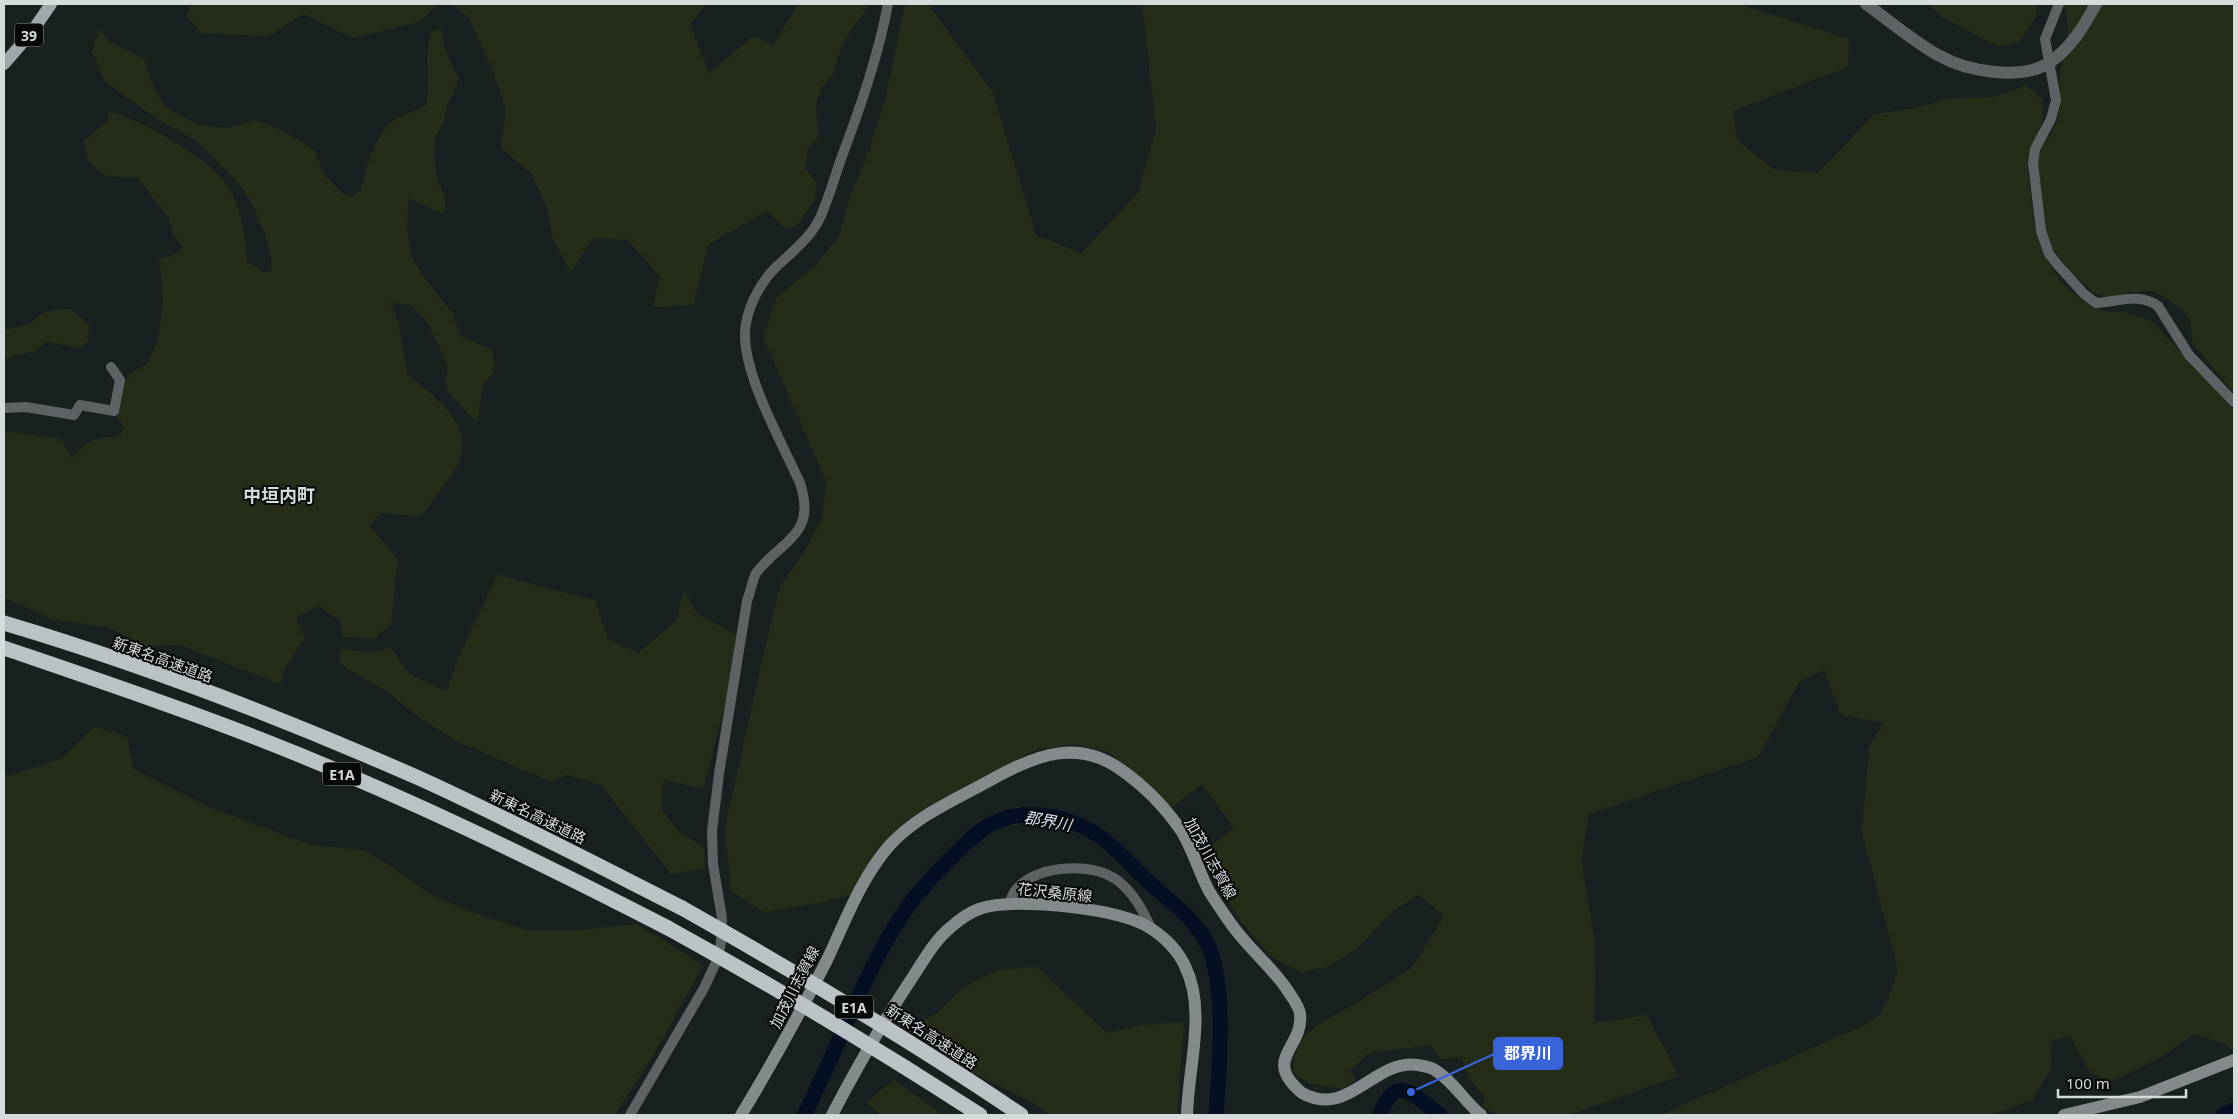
<svg xmlns="http://www.w3.org/2000/svg" width="2238" height="1119" viewBox="0 0 2238 1119" font-family="'Noto Sans','Noto Sans JP',sans-serif">
<style>
.green{fill:#252d18}
.lines{fill:none;stroke-linecap:round;stroke-linejoin:round}
.river{stroke:#040f23;stroke-width:15}
.minor{stroke:#5f6264;stroke-width:10}
.tertiary{stroke:#5f6264;stroke-width:12}
.secondary{stroke:#84898b;stroke-width:12}
.primary{stroke:#a0a7aa;stroke-width:12}
.motorway{stroke:#bac2c6;stroke-width:15}
.motorway-bridge{stroke:#bac2c6;stroke-width:15}
.labels{text-anchor:middle;dominant-baseline:central;stroke-width:4;stroke-linejoin:round;paint-order:stroke}
.shield{fill:#070909;stroke:#979b9b;stroke-width:1}
.shield-label{font-size:14px;font-weight:bold;fill:#d5dada}
.street-label{font-size:15px;fill:#d5dada;stroke:#070909}
.water-label{font-size:16px;font-style:italic;fill:#d6e2f6;stroke:#070909}
.quarter-label{font-size:18px;font-weight:bold;fill:#d1dbda;stroke:#070909}
.leader{fill:none;stroke:#3963d8;stroke-width:2}
.callout-dot{fill:#3963d8;stroke:#070909;stroke-width:2}
.callout{fill:#3963d8;stroke:#3963d8;stroke-width:2}
.callout-label{font-size:16px;text-anchor:middle;font-weight:bold;fill:#fff}
</style>
<rect width="100%" height="100%" fill="#192020"/>
<!-- green -->
<path class="green" d="M192,4H437L422,21L353,38L303,14L269,36L201,33L186,16Z
M452,4H706L690,25L709,73L753,36L773,45L798,4H868L863,14L852,28L841,47L833,74L822,88L816,103L818,138L808,148L805,168L817,183L814,201L797,226L786,229L767,211L709,244L693,305L653,307L660,277L628,240L593,238L571,273L553,239L546,205L530,172L501,148L506,110L494,74L469,18Z
M908,4H928L993,93L1036,235L1081,253L1138,193L1156,129L1142,4H1738L1849,39L1848,67L1733,111L1737,140L1773,169L1818,173L1874,114L1916,108L1949,98L1995,97L2026,85L2042,99L2043,121L2030,150L2027,165L2035,230L2043,254L2060,281L2084,302L2105,311L2125,312L2153,322L2234,410V1051L2223,1043L2193,1034L2165,1055L2113,1081L2090,1073L2070,1036L2052,1040L2051,1067L2033,1100L1991,1115H1660L1862,1026L1879,1016L1889,996L1898,969L1862,833L1869,746L1884,723L1841,715L1824,670L1800,681L1758,757L1589,814L1581,859L1596,949L1594,1023L1647,1015L1679,1076L1569,1115H1499L1482,1107L1485,1098L1468,1077L1462,1057L1441,1059L1430,1045L1369,1053L1350,1070L1356,1079L1344,1089L1310,1084L1294,1073L1293,1059L1302,1039L1320,1023L1348,1008L1411,969L1444,916L1419,895L1393,911L1357,949L1327,967L1301,972L1271,956L1241,922L1218,884L1206,849L1234,828L1202,784L1172,807L1110,753L1075,744L1037,749L939,800L903,824L875,851L855,894L818,903L764,912L731,891L725,828L770,625L780,587L805,550L822,518L826,481L763,337L776,298L815,266L839,236L848,202L869,151L885,101L904,8Z
M1928,4H2037L2036,16L2020,42L1998,47L1942,17Z
M2065,4H2234V393L2192,343L2191,325L2186,314L2168,299L2153,291L2132,292L2118,297H2106L2093,292L2073,274L2051,248L2045,234L2037,163L2038,150L2050,135L2058,120L2060,106L2059,82L2068,31Z
M441,29L445,50L459,79L446,108L444,122L435,138L434,155L437,179L446,198L444,214L409,198L407,226L411,255L421,273L452,313L461,336L491,349L495,362L493,373C476,389 483,402 477,423L448,392L446,383L448,367L428,323L411,305L391,303L399,324L407,374C435,397 480,427 455,469C445,485 433,500 422,516L380,513L370,526L398,559L391,624L374,639L342,637L341,621L318,606L296,617L305,638L285,668L280,684L180,645L146,647L111,628L55,620L4,598V431L61,439L72,458C87,439 95,438 119,436L124,428L117,417L118,404L123,383L131,373L146,365L158,340L163,298L159,259L173,255L183,248L173,234L169,219L138,178L105,176L88,161L84,140L107,122L109,112C136,116 210,160 225,182C242,206 245,234 247,262L264,272L272,271L271,257L265,234L251,202L238,183L197,141L156,118L105,82L92,52L99,30L110,42L144,59L150,78L165,107L199,125L228,128L255,120L283,131L314,150L323,173L343,194L352,196L361,190C365,171 376,131 394,120C404,114 416,110 426,106L428,90L427,53L431,31Z
M71,309L89,325L88,341L80,348L47,342L33,352L4,358V330L29,324L41,314L54,310Z
M497,575L595,600L608,639L638,653L676,621L684,590L697,613L742,638L703,789L663,779L662,810L680,833L704,847L705,869L671,874L601,785L567,775L551,782L456,741L421,719L386,691L347,669L338,660L342,649L372,653L390,647L410,674L446,691L461,652Z
M94,727L127,736L133,769L209,807L311,845L364,850L395,869L430,894L469,911L526,930H580L637,924L703,965L653,1056L615,1115H4V773L9,776L62,758Z
M1037,967L1107,1033L1142,1025L1184,1022L1177,1115H1050L1033,1103L969,1071L913,1025L936,1014L962,988L997,970Z
M894,1080L943,1115H881L866,1102Z"/>
<g class="lines">
<!-- river -->
<path class="river" d="M804,1115C840,1046 864,969 909,905C922,887 938,871 954,855C963,847 971,838 980,831C1018,803 1071,814 1106,841C1122,854 1136,871 1152,885C1174,905 1201,923 1211,953C1226,998 1219,1068 1216,1115
M1380,1115C1397,1070 1414,1097 1440,1115
M2223,1115L2234,1110"/>
<!-- minor -->
<path class="minor" d="M2059,4L2045,39L2056,100L2051,119L2035,149L2033,163L2041,231L2049,254L2057,264L2084,294L2096,303C2118,302 2139,292 2158,306L2189,355L2234,402
M4,408L26,407L74,415L80,405L114,411L120,380L111,367
M1009,904C1011,898 1014,891 1018,887C1041,865 1091,862 1117,880C1134,893 1143,911 1152,930
M630,1115L704,988L718,958L721,942L722,918L713,864L712,831L719,774L747,601C750,593 752,583 755,575C759,568 767,561 773,555C800,532 812,520 800,483C782,443 745,378 745,335C745,311 759,284 776,267C791,253 809,239 819,220C828,201 834,179 841,159C860,108 878,57 888,4"/>
<!-- tertiary -->
<path class="tertiary" d="M1866,4C1890,21 1913,41 1938,55C1966,71 2019,81 2049,63C2071,48 2084,26 2096,4"/>
<!-- secondary -->
<path class="secondary" d="M741,1115C772,1064 800,1013 827,960C845,922 861,878 889,846C918,814 961,797 998,776C1039,754 1078,740 1120,769C1143,785 1166,808 1182,832C1193,850 1199,872 1209,891C1215,901 1222,911 1229,921C1245,945 1269,964 1286,988C1291,996 1299,1005 1300,1014C1304,1048 1261,1059 1302,1093C1349,1119 1373,1059 1418,1065C1424,1066 1430,1067 1435,1070C1453,1081 1465,1102 1481,1115
M832,1115C857,1067 884,1020 914,975C925,958 935,940 951,927C959,920 968,913 979,909C1014,897 1101,908 1136,921C1156,929 1176,946 1185,966C1207,1011 1188,1067 1187,1115
M2064,1115L2140,1097L2234,1060"/>
<!-- primary -->
<path class="primary" d="M4,64L31,33L51,4"/>
<!-- motorway -->
<path class="motorway" d="M4,623C145,665 285,719 421,779C509,819 595,864 682,908
M4,648C89,677 173,705 257,738C398,793 534,859 668,928"/>
<!-- motorway-bridge -->
<path class="motorway-bridge" d="M682,908C797,973 911,1040 1021,1115
M668,928C775,987 878,1049 980,1115"/>
</g>
<g class="labels">
<!-- shield labels -->
<g class="shield">
<rect x="15" y="23.5" width="28" height="23" rx="4"/>
<rect x="323" y="762.5" width="38" height="23" rx="4"/>
<rect x="835" y="995.5" width="38" height="23" rx="4"/>
</g>
<g class="shield-label">
<text x="29" y="35">39</text>
<text x="342" y="774">E1A</text>
<text x="854" y="1007">E1A</text>
</g>
<!-- street labels -->
<g class="street-label">
<text transform="translate(163 659) rotate(20)">新東名高速道路</text>
<text transform="translate(538 816) rotate(26)">新東名高速道路</text>
<text transform="translate(1211 858) rotate(61)">加茂川志賀線</text>
<text transform="translate(1055 892) rotate(6)">花沢桑原線</text>
<text transform="translate(794 987) rotate(-63)">加茂川志賀線</text>
<text transform="translate(932 1036) rotate(33)">新東名高速道路</text>
</g>
<!-- water labels -->
<g class="water-label">
<text transform="translate(1048 821) rotate(10)">郡界川</text>
</g>
<!-- quarter labels -->
<g class="quarter-label">
<text x="279" y="495">中垣内町</text>
</g>
</g>
<!-- callouts -->
<path class="leader" d="M1411 1092L1494 1054"/>
<circle class="callout-dot" cx="1411" cy="1092" r="5"/>
<rect class="callout" x="1494" y="1038" width="68" height="31" rx="5"/>
<g class="callout-label">
<text x="1528" y="1059">郡界川</text>
</g>
<!-- border -->
<rect width="2238" height="1119" fill="none" stroke="#d5dada" stroke-width="10"/>
<!-- scale -->
<path d="M2058 1089v8h128v-8" fill="none" stroke="#d5dada" stroke-width="2.5"/>
<text x="2066" y="1089" font-size="15" fill="#d5dada" stroke="#070909" stroke-width="4" paint-order="stroke">100 m</text>
</svg>
